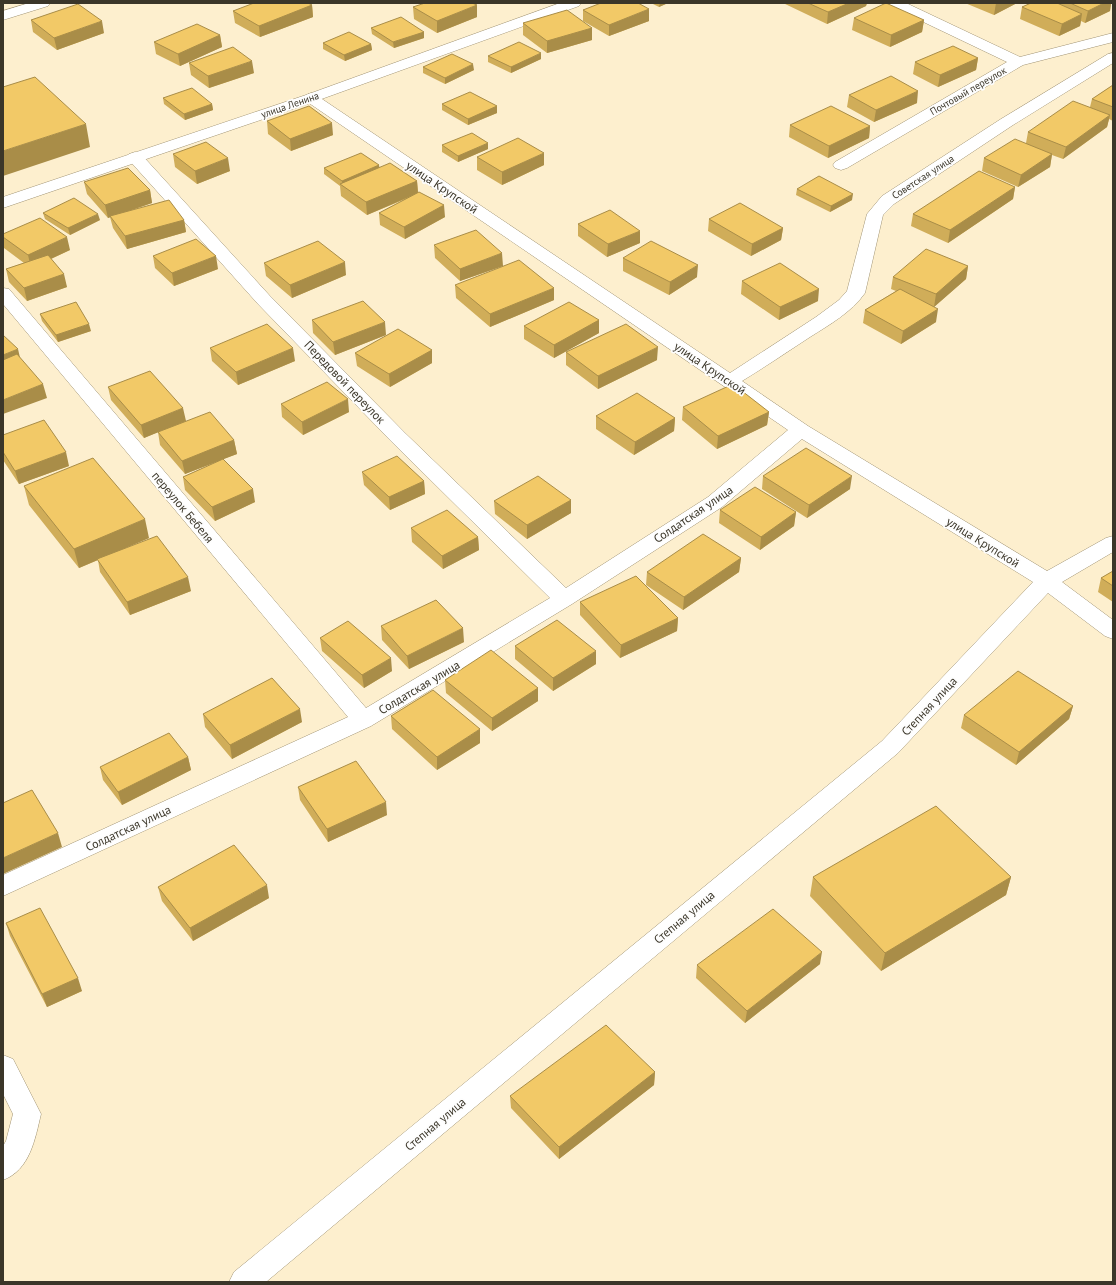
<svg xmlns="http://www.w3.org/2000/svg" width="1116" height="1285" viewBox="0 0 1116 1285" font-family="'PT Sans',sans-serif">
<style>
.lines{fill:none;stroke-linecap:round;stroke-linejoin:round}
.street-casing{stroke:#a19475;stroke-width:1}
.secondary-casing{stroke:#a19475;stroke-width:1}
.street{fill:#fff;fill-rule:evenodd}
.secondary{fill:#fff;fill-rule:evenodd}
.wall{fill:#d0ad59}
.shaded-wall{fill:#a98d48}
.building{fill:#f2c967;stroke:#a98d48}
.labels{text-anchor:middle;dominant-baseline:central;stroke-width:3.5;stroke-linejoin:round;paint-order:stroke}
.far-street-label{font-size:10px;fill:#3b3629;stroke:#fdfdfd}
.street-label{font-size:12px;fill:#3b3629;stroke:#fdfdfd}
</style>
<rect width="100%" height="100%" fill="#fdefce"/>
<g class="lines">
<!-- street casing -->
<g class="street-casing">
<path id="street" d="M29,3H50L48,6L3,20V11Z
M888,3H906L1020,57L1113,33V42L1023,65L847,168L841,170L835,168L833,165L835,162L1007,62L890,6Z
M1113,53V63L1013,125L894,204L883,215L865,293C852,312 829,325 810,337C787,352 765,367 742,381L808,426L1047,571L1106,538L1113,536V552L1062,582L1113,620V639L1105,636L1048,593L898,753L266,1282H229L234,1272L882,741L1033,582L802,439L722,507L572,604L371,726L3,896V875L348,717L3,304V288L9,289L366,708L550,598L391,441L258,304L129,160L127,157L129,154L135,152L141,154L270,296L405,433L566,588L708,497L788,430L306,101L303,98L306,95L311,93L316,95L730,373L816,317L839,300L847,291L867,214L882,196L1001,119L1108,54Z
M3,1055L13,1059L41,1114C35,1139 30,1170 3,1180V1146L6,1141L13,1114L3,1094Z"/>
</g>
<!-- secondary casing -->
<g class="secondary-casing">
<path id="secondary" d="M560,3H581L579,6L316,101L3,208V197L306,95Z"/>
</g>
<!-- street -->
<use href="#street" class="street"/>
<!-- secondary -->
<use href="#secondary" class="secondary"/>
</g>
<!-- wall -->
<path class="wall" d="M651,3H668L659,7Z
M783,3H867L866,6L827,24Z
M965,3H1017L994,15Z
M1031,3H1111L1110,11L1085,23L1081,21L1080,26L1059,36L1020,19L1022,7Z
M312,5L313,17L260,37L235,23L233,11Z
M413,7L477,17L437,33L414,19Z
M583,10L649,21L609,36L583,21Z
M854,18L924,20L922,32L890,47L852,30Z
M31,20L104,33L57,50L33,32Z
M523,23L592,28V40L547,53L523,35Z
M371,28L424,32V38L394,48L372,34Z
M220,35L222,47L180,66L156,54L154,42Z
M323,43L371,44L372,50L345,61L323,49Z
M488,56L541,59L511,73L488,62Z
M978,58L976,70L938,87L913,74L915,62Z
M189,63L254,73L209,88L191,75Z
M423,67L474,70L445,84L423,73Z
M1113,85V121L1109,119L1107,127L1063,159L1052,155L1050,167L1018,187L982,171L984,158L1026,143L1028,132L1090,107L1092,99Z
M849,95L917,103L874,122L847,107Z
M163,98L212,104L213,110L185,120L164,104Z
M442,104L497,106V113L468,125L442,110Z
M267,121L333,135L291,151L268,134Z
M790,125L870,126L869,138L828,158L789,137Z
M442,145L488,149L458,162L442,152Z
M173,154L230,171L197,184L175,167Z
M477,157L544,165L502,185L477,170Z
M379,165V167L417,181L418,192L445,217L405,239L380,225L379,213L408,198L367,215L341,196L340,186L324,174V168Z
M84,182L150,190L152,203L132,210L184,220L186,232L127,249L113,228L110,217L108,218L87,194Z
M1015,187L1013,199L948,243L911,226L913,214Z
M797,189L852,200L830,212L796,195Z
M43,213L100,220L70,235L45,219Z
M709,219L783,228L781,240L751,256L708,231Z
M578,224L640,243L607,257L578,236Z
M3,234L70,250L51,259L67,287L27,301L9,282L6,269L24,263L4,248L3,244Z
M434,245L503,266L460,281L435,258Z
M153,256L218,269L174,286L155,268Z
M623,258L697,277L669,295L623,271Z
M264,263L346,275L292,298L266,276Z
M968,266L966,279L934,307L936,322L901,344L863,323L865,310L896,291L891,289L893,277Z
M742,281L818,301L779,320L741,294Z
M455,285L554,300L490,327L456,298Z
M40,314L91,331L58,342L42,321Z
M312,320L386,335L335,355L313,333Z
M599,320V333L554,358L524,339V326Z
M210,348L295,361L238,385L212,361Z
M432,350V363L390,387L357,366L355,353Z
M566,352L657,360L598,389L566,365Z
M108,387L186,421L234,440L237,454L223,459L255,502L215,521L185,490L183,477L221,460L185,474L160,445L158,432L144,438L111,400Z
M281,404L349,412L303,435L282,417Z
M683,407L769,412L767,425L717,449L682,420Z
M596,416L675,418L674,431L634,455L596,429Z
M3,435L69,466L19,484L3,460Z
M362,472L424,481L425,494L390,510L364,485Z
M763,476L850,489L807,518L762,489Z
M24,486L149,538L125,548L191,591L130,615L100,572L98,560L79,568L29,505Z
M571,500V513L527,539L495,514L494,501Z
M720,510L796,512L794,526L760,550L719,523Z
M411,528L478,537L479,550L443,569L412,542Z
M741,558L739,572L683,610L646,585L647,572Z
M1113,571V602L1098,592L1101,578Z
M580,602L678,618L677,631L620,658L580,615Z
M381,626L464,642L409,669L382,640Z
M320,638L392,671L364,688L322,651Z
M515,646L596,664L553,691L515,659Z
M445,680L538,688V701L492,731L446,693Z
M1073,706L1069,719L1016,765L961,728L964,715Z
M203,714L302,722L232,759L205,727Z
M391,716L480,743L437,770L392,729Z
M188,757L191,770L122,805L103,780L100,767Z
M298,787L387,815L328,842L300,800Z
M813,877H1011L1006,895L881,971L810,896Z
M158,887L269,898L193,941L162,901Z
M6,923L82,991L47,1007L10,936Z
M820,964L745,1023L696,978L697,965Z
M655,1072L654,1085L559,1159L511,1108L510,1096Z"/>
<!-- shaded-wall -->
<path class="shaded-wall" d="M660,3H668L659,7Z
M849,3H867L866,6L827,24L828,12Z
M996,3H1017L994,15Z
M1104,3H1111L1110,11L1085,23L1088,11Z
M312,5L313,17L260,37L259,26Z
M477,5V17L437,33V21Z
M649,9V21L609,36V25Z
M1082,14L1080,26L1059,36L1062,24Z
M924,20L922,32L890,47L891,35Z
M102,21L104,33L57,50L54,38Z
M592,28V40L547,53V41Z
M424,32V38L394,48L393,42Z
M220,35L222,47L180,66L178,54Z
M371,44L372,50L345,61L344,55Z
M541,53V59L511,73V67Z
M978,58L976,70L938,87L940,75Z
M252,61L254,73L209,88L208,76Z
M473,64L474,70L445,84V78Z
M918,91L917,103L874,122L876,110Z
M212,104L213,110L185,120L184,114Z
M497,106V113L468,125V119Z
M1110,115L1107,127L1063,159L1066,147Z
M332,123L333,135L291,151L290,139Z
M86,124L90,147L3,176V151Z
M870,126L869,138L828,158L829,146Z
M488,143V149L458,162V156Z
M544,153V165L502,185V172Z
M1052,154L1050,167L1018,187L1021,175Z
M228,158L230,171L197,184L195,171Z
M379,165L380,172L342,185V181Z
M417,181L418,193L367,215L366,202Z
M1015,187L1013,199L948,243L950,230Z
M150,190L152,203L108,218L105,205Z
M853,194L852,200L830,212L831,206Z
M444,205L445,217L405,239L404,227Z
M98,214L100,220L70,235L68,228Z
M184,220L186,232L127,249L125,236Z
M783,228L781,240L751,256L752,244Z
M640,231V243L607,257L608,244Z
M67,237L70,250L31,268L28,255Z
M502,253L503,266L460,281V269Z
M216,256L218,269L174,286L172,273Z
M345,262L346,275L292,298L290,285Z
M698,265L697,277L669,295L670,282Z
M968,266L966,279L934,307L936,294Z
M64,274L67,287L27,301L24,288Z
M554,288V300L490,327V314Z
M819,289L818,301L779,320L780,307Z
M938,309L936,322L901,344L903,331Z
M599,320V333L554,358V345Z
M385,322L386,335L335,355L333,342Z
M89,324L91,331L58,342L56,335Z
M658,347L657,360L598,389V376Z
M293,348L295,361L238,385L236,372Z
M18,349L21,362L3,370V355Z
M432,350V363L390,387L389,374Z
M43,384L47,398L3,414V400Z
M348,399L349,412L303,435L302,422Z
M183,408L186,421L144,438L141,425Z
M769,412L767,425L717,449L718,436Z
M675,418L674,431L634,455L635,442Z
M234,440L237,454L185,474L182,461Z
M66,452L69,466L19,484L15,471Z
M852,476L850,489L807,518L809,505Z
M424,481L425,494L390,510L389,497Z
M253,489L255,502L215,521L212,507Z
M571,500V513L527,539V525Z
M796,512L794,526L760,550L761,537Z
M145,519L149,538L79,568L74,549Z
M478,537L479,550L443,569L442,556Z
M741,558L739,572L683,610L684,597Z
M188,577L191,591L130,615L127,602Z
M678,618L677,631L620,658L621,645Z
M463,628L464,642L409,669L407,656Z
M596,651V664L553,691V678Z
M391,658L392,671L364,688L362,675Z
M538,688V701L492,731V718Z
M1073,706L1069,719L1016,765L1019,752Z
M300,709L302,722L232,759L230,745Z
M480,729V743L437,770V757Z
M188,757L191,770L122,805L118,792Z
M386,802L387,815L328,842L327,829Z
M58,833L62,847L3,874V858Z
M1011,877L1006,895L881,971L885,953Z
M267,885L269,898L193,941L190,928Z
M822,952L820,964L745,1023L747,1011Z
M78,978L82,991L47,1007L42,994Z
M655,1072L654,1085L559,1159V1147Z"/>
<!-- building -->
<path class="building" d="M254,3H308L312,5L259,26L233,11Z
M425,3H472L477,5L437,21L413,7Z
M601,3H638L649,9L609,25L583,10Z
M808,3H849L828,12Z
M886,3L924,20L891,35L854,18Z
M1031,3H1057L1082,14L1062,24L1022,7Z
M1070,3H1104L1088,11Z
M78,4L102,21L54,38L31,20Z
M567,10L592,28L547,41L523,23Z
M401,17L424,32L393,42L371,28Z
M197,24L220,35L178,54L154,42Z
M349,32L371,44L344,55L323,43Z
M519,42L541,53L511,67L488,56Z
M953,46L978,58L940,75L915,62Z
M233,47L252,61L208,76L189,63Z
M452,54L473,64L445,78L423,67Z
M891,76L918,91L876,110L849,95Z
M35,77L86,124L3,151V87Z
M1113,85V107L1092,99Z
M192,88L212,104L184,114L163,98Z
M470,92L497,106L468,119L442,104Z
M1073,101L1110,115L1066,147L1028,132Z
M309,106L332,123L290,139L267,121Z
M831,106L870,126L829,146L790,125Z
M472,133L488,143L458,156L442,145Z
M518,138L544,153L502,172L477,157Z
M1015,139L1052,154L1021,175L984,158Z
M206,142L228,158L195,171L173,154Z
M361,153L379,165L342,181L324,168Z
M390,163L417,181L366,202L340,184Z
M128,168L150,190L105,205L84,182Z
M979,171L1015,187L950,230L913,214Z
M819,176L853,194L831,206L797,189Z
M419,192L444,205L404,227L379,213Z
M74,198L98,214L68,228L43,213Z
M169,200L184,220L125,236L110,216Z
M740,203L783,228L752,244L709,219Z
M610,210L640,231L608,244L578,224Z
M40,218L67,237L28,255L3,237V234Z
M476,230L502,253L460,269L434,245Z
M196,239L216,256L172,273L153,256Z
M318,241L345,262L290,285L264,263Z
M651,241L698,265L670,282L623,258Z
M926,249L968,266L936,294L893,277Z
M48,255L64,274L24,288L6,269Z
M519,260L554,288L490,314L455,285Z
M780,263L819,289L780,307L742,281Z
M900,289L938,309L903,331L865,310Z
M363,301L385,322L333,342L312,320Z
M76,302L89,324L56,335L40,314Z
M569,302L599,320L554,345L524,326Z
M267,324L293,348L236,372L210,348Z
M626,324L658,347L598,376L566,352Z
M398,329L432,350L389,374L355,353Z
M3,335L18,349L3,355Z
M17,354L43,384L3,400V360Z
M150,371L183,408L141,425L108,387Z
M327,382L348,399L302,422L281,404Z
M733,384L769,412L718,436L683,407Z
M637,393L675,418L635,442L596,416Z
M210,412L234,440L182,461L158,432Z
M44,420L66,452L15,471L3,452V435Z
M806,448L852,476L809,505L763,476Z
M397,456L424,481L389,497L362,472Z
M93,458L145,519L74,549L24,486Z
M223,459L253,489L212,507L183,477Z
M538,476L571,500L527,525L494,501Z
M755,487L796,512L761,537L720,510Z
M447,510L478,537L442,556L411,528Z
M703,534L741,558L684,597L647,572Z
M157,536L188,577L127,602L97,559Z
M1113,571V586L1101,578Z
M636,576L678,618L621,645L580,602Z
M436,600L463,628L407,656L381,626Z
M557,620L596,651L553,678L515,646Z
M348,621L391,658L362,675L320,638Z
M491,650L538,688L492,718L445,680Z
M1018,671L1073,706L1019,752L964,715Z
M272,678L300,709L230,745L203,714Z
M433,690L480,729L437,757L391,716Z
M169,733L188,757L118,792L100,767Z
M356,761L386,802L327,829L298,787Z
M32,790L58,833L3,858V803Z
M936,806L1011,877L885,953L813,877Z
M234,845L267,885L190,928L158,887Z
M40,908L78,978L42,994L6,923Z
M773,909L822,952L747,1011L697,965Z
M606,1025L655,1072L559,1147L510,1096Z"/>
<g class="labels">
<!-- far-street labels -->
<g class="far-street-label">
<text transform="translate(968 91) rotate(-30)">Почтовый переулок</text>
<text transform="translate(290 105) rotate(-19)">улица Ленина</text>
<text transform="translate(923 177) rotate(-33)">Советская улица</text>
</g>
<!-- street labels -->
<g class="street-label">
<text transform="translate(442 187) rotate(34)">улица Крупской</text>
<text transform="translate(710 368) rotate(34)">улица Крупской</text>
<text transform="translate(345 382) rotate(46)">Передовой переулок</text>
<text transform="translate(183 507) rotate(50)">переулок Бебеля</text>
<text transform="translate(693 514) rotate(-34)">Солдатская улица</text>
<text transform="translate(983 542) rotate(32)">улица Крупской</text>
<text transform="translate(419 687) rotate(-31)">Солдатская улица</text>
<text transform="translate(929 706) rotate(-47)">Степная улица</text>
<text transform="translate(128 828) rotate(-25)">Солдатская улица</text>
<text transform="translate(684 917) rotate(-40)">Степная улица</text>
<text transform="translate(435 1124) rotate(-40)">Степная улица</text>
</g>
</g>
<!-- border -->
<rect width="1116" height="1285" fill="none" stroke="#3b3629" stroke-width="8"/>
</svg>
